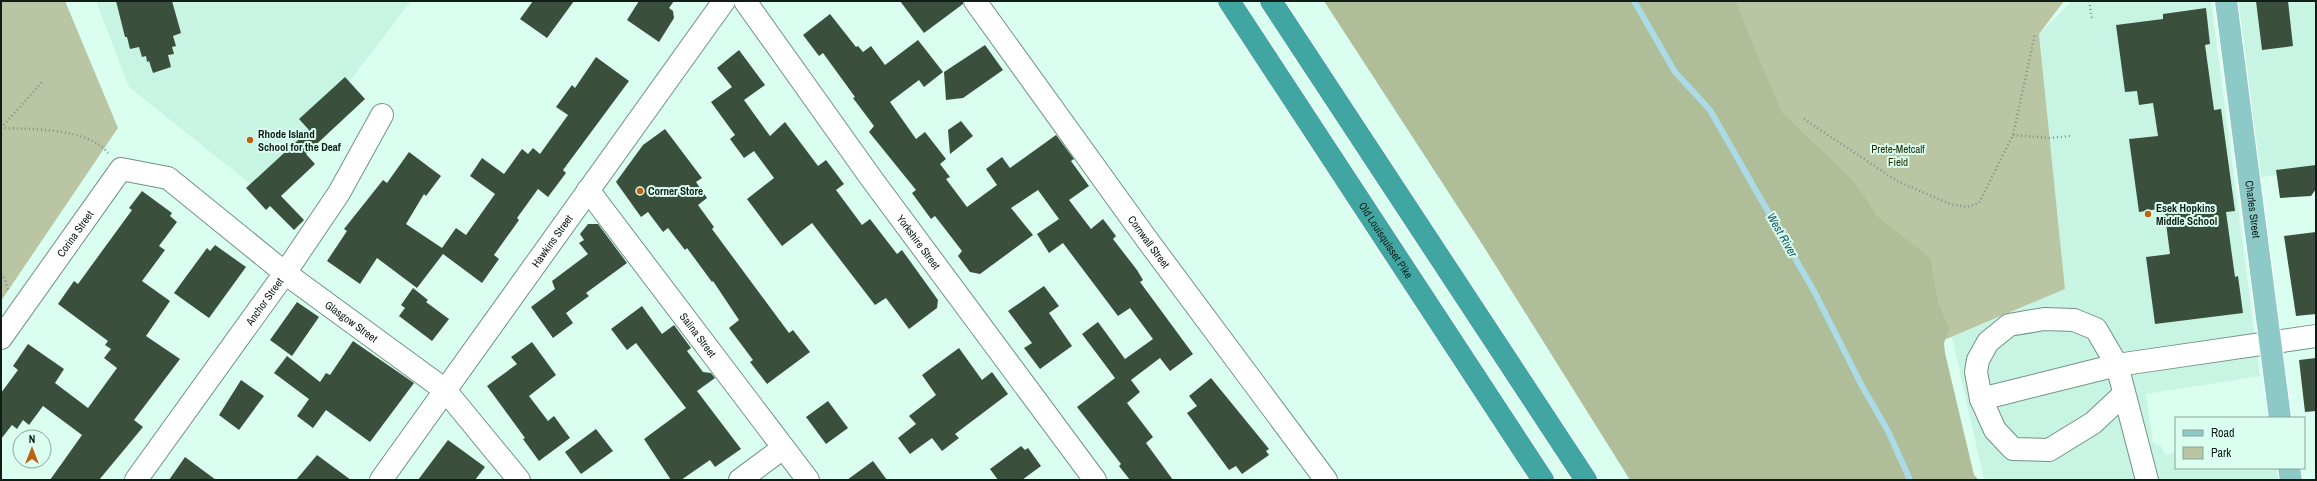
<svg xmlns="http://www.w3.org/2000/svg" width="2317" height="481" viewBox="0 0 2317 481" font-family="'Archivo Narrow',sans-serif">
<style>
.built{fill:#c8f5e3}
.green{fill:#bac6a3}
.forest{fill:#b0bd99}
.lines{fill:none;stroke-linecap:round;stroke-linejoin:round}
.stream{stroke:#abdbe6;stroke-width:6}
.building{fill:#3b503c}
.minor-casing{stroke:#719285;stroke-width:24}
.major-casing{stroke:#fff;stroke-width:24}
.highway-casing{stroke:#fff;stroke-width:24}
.path{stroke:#799288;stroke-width:2.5;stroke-dasharray:1 3;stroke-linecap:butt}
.minor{stroke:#fff;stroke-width:22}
.major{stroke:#8dcac7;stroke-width:22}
.highway{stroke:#41a6a2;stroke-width:22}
.poi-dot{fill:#be620f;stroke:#dafeef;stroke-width:1.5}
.labels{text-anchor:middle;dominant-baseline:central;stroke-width:4;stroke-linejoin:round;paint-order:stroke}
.poi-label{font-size:11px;font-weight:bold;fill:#0f1c17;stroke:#dafeef;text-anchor:start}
.park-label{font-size:11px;fill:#263106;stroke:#dafeef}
.street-label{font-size:11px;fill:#0f1c17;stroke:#dafeef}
.water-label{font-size:12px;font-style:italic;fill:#205d6a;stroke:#dafeef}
</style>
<rect width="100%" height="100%" fill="#dafeef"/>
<!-- built -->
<path class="built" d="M96,1H411L263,194L129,87Z
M2076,1H2211L2260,376L2146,394L2153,443L2161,446L2165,455L2176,453V468H2289L2291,480H1984L1952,337L2065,289L2039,34L2070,3Z
M2229,1H2316V168L2252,179Z"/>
<!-- green -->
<path class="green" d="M1,1H65L118,128L1,301Z
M1599,1H2064L2039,34L2065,289L1866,373Z"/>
<!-- forest -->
<path class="forest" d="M1324,1H1735L1782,113L1852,179L1878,217L1930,258L1938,302L1949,328L1944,343L1945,353L1974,475L1979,480H1630L1484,247Z"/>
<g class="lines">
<!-- stream -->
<path class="stream" d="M1634,1L1675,72L1710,110L1755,189L1814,291L1863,388L1888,431L1910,480"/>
</g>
<!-- building -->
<path class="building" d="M116,1H172L181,33L173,36L176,46L172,47L174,54L168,55L171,67L153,73L149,61L147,62L146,56L142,57L139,47L130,49L127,37H125Z
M533,1H574L547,38L520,19Z
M639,1H674L669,8L673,11L674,18L659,42L627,20Z
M900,1H963V4L924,33Z
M2256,1H2288L2293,46L2262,50Z
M2206,8L2210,44L2205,45L2214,110L2221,109L2235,211L2226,212L2235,277L2238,276L2243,313L2155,324L2146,257L2170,254L2164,208L2139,212L2129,139L2158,136L2153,103L2139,105L2137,91L2125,92L2116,25L2163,19V14Z
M830,14L856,47L858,46L863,52L871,46L885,65L918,40L943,72L924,87L919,80L890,102L916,139L925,132L946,159L940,164L950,177L946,179L967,207L997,185L986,169L1002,157L1010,168L1056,135L1074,159L1071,161L1089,186L1069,200L1091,229L1103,219L1116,236L1113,239L1137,270L1143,280L1140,282L1193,354L1170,371L1160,358L1131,380L1140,392L1127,403L1153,437L1146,443L1173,480H1130L1119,466L1121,464L1077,407L1115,378L1082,334L1098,322L1125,359L1153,339L1130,308L1118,316L1063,243L1049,253L1037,234L1059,219L1038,190L1011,208L1033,235L980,274L970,272L958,256L962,251L935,216L931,219L912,193L916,190L869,132L874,126L853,98L855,97L823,53L819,56L803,35Z
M985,45L1003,70L963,98L946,100L944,72Z
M739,50L765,85L744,100L770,136L785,122L818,166L826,160L844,184L836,190L862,225L870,219L897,254L902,250L938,300L937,308L909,329L886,298L875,305L812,223L782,246L747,199L774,178L754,151L744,158L730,139L735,135L711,102L732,87L717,68Z
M596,57L629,81L563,170L566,173L548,197L538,189L517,218L519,220L494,255L499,259L482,283L443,254L417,288L377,258L360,284L327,261L347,231L344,229L383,180L387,183L409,152L441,176L426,196L424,194L406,224L442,248L456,228L466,235L495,194L470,176L482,158L504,174L522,149L528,154L533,148L540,154L568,115L556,107L572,85L575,88Z
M345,77L365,99L306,154L315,164L281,196L304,220L294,230L270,206L266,210L246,188L309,130L299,119Z
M961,121L973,136L950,154L948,130Z
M665,129L702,178L696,182L707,198L698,205L714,227L712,229L789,333L793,330L810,352L767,384L750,362L753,360L729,328L739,320L713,281L712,282L687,248L685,250L668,228L663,232L648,212L641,217L616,182L643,145Z
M2316,165V189L2311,196L2280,198L2276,170Z
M142,191L172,213L170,216L177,222L159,246L165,250L142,281L170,301L146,336L180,359L134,420L143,427L99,480H50L82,435L43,406L29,425L23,420L17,429L12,425L1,439V393L18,370L13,366L28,344L64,369L55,383L88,408L117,368L104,358L111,349L105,345L108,341L58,304L74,281L78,284L132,210L129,208Z
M588,224H598L627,263L586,293L589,296L566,313L573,323L553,338L531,307L555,289L552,281L588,254L579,243L584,240L580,234Z
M2316,232V314L2296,316L2284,236Z
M215,245L246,267L209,318L174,293L207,248L210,251Z
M1044,286L1059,306L1049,313L1072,346L1040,369L1024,348L1032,343L1008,311Z
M413,288L428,300L426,302L449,319L432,341L399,316L405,308L401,305Z
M297,302L319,317L292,356L270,340Z
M642,306L662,334L674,325L691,348L687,351L703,372L711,373L715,378L697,391L741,449L715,467L710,460L681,480H671L644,439L686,408L636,343L627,350L611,329Z
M353,341L414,383L370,442L326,410L313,428L297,416L309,399L274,373L287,356L320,382L326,373L330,375Z
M532,342L556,375L529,396L548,421L554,416L570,438L539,461L523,439L525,438L487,386L517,364L511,357Z
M959,348L982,380L992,372L1008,394L955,434L959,438L942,451L932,438L910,454L898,438L916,424L909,416L936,395L922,375Z
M2316,358V411L2305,412L2299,360Z
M1211,378L1269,449L1266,451L1269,455L1242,474L1236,466L1229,470L1187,413L1197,406L1189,396Z
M241,380L264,396L239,430L219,415Z
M828,401L848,428L826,444L806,417Z
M596,429L613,451L581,474L565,452Z
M448,440L485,467L475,480H418Z
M1021,446L1025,450L1028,448L1041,466L1022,480H998L990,469Z
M317,455L351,480H296Z
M185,457L216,480H169Z
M873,461L887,480H847Z"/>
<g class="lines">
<!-- minor casing -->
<g class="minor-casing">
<g id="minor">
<path id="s1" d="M745,1L871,178L1095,480"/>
<path id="s2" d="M975,1L1148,241L1326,480"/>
<path id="s3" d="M588,190L808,480"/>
<path id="s4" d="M1,338L121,169L168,178L285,273L445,390L519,480"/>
<path d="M2124,394L2093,423L2049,450L2013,449L1995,430L1981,399L1976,372L1978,360L1988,342L2009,325L2044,319L2074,320L2096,329L2117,365L2147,480"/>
<path d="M1981,399L2117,365L2316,336"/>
<path id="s5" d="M136,480L285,273L339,193L382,115"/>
<path id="s6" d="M381,480L724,1"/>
<path d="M740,480L783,448"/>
</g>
</g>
<!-- major casing -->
<g class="major-casing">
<g id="major">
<path id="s7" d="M2226,1L2280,418"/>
<path d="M2289,468L2291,480"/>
</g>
</g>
<!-- highway casing -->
<g class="highway-casing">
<g id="highway">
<path id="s8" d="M1229,1L1543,480"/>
<path d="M1271,1L1586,480"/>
</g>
</g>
<!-- path -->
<path class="path" d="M2089,1L2092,19
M1804,119L1897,181L1950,204L1967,207L1979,203L2013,135L2035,34
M1,128C31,129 89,128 108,153
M1,128L42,82
M2013,135L2050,138L2070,136
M1,274L5,279L8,290"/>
<!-- minor -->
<use href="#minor" class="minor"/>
<!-- major -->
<use href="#major" class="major"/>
<!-- highway -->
<use href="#highway" class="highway"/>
</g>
<!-- markers -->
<g class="poi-dot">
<circle cx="250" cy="140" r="4"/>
<circle cx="640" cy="191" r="4"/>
<circle cx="2148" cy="214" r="4"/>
</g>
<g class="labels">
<!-- poi labels -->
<g class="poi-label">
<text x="258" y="134">Rhode Island<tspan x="258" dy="13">School for the Deaf</tspan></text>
<text x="648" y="191">Corner Store</text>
<text x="2156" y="208">Esek Hopkins<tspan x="2156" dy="13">Middle School</tspan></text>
</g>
<!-- park labels -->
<g class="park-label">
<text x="1898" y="149">Prete-Metcalf<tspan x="1898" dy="13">Field</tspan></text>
</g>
<!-- street labels -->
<g class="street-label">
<text stroke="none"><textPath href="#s7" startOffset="210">Charles Street</textPath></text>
<text stroke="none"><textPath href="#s4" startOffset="128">Corina Street</textPath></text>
<text stroke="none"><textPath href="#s6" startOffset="294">Hawkins Street</textPath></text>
<text stroke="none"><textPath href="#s8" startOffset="286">Old Louisquisset Pike</textPath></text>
<text stroke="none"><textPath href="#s2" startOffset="297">Cornwall Street</textPath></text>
<text stroke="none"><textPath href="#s1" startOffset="297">Yorkshire Street</textPath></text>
<text stroke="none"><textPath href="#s5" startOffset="220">Anchor Street</textPath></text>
<text stroke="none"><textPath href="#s4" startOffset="488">Glasgow Street</textPath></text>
<text stroke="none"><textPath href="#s3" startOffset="182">Salina Street</textPath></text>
</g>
<!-- water labels -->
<g class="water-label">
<text transform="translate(1782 235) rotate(60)">West River</text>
</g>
</g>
<!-- border -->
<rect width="2317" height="481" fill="none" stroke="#0f1c17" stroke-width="4"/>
<!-- legend -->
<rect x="2175" y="417" width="130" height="52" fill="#dafeef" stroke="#89a499"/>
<rect x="2183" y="430" width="20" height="6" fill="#8dcac7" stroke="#89a499"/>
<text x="2211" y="437" font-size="12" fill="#0f1c17">Road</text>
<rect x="2183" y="447" width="20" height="12" fill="#bac6a3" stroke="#89a499"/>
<text x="2211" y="457" font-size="12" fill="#0f1c17">Park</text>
<!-- north arrow -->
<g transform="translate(32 449)"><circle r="19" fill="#dafeef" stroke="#89a499"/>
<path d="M0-3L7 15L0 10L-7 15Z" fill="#be620f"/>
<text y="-6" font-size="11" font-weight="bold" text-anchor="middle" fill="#0f1c17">N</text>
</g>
</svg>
